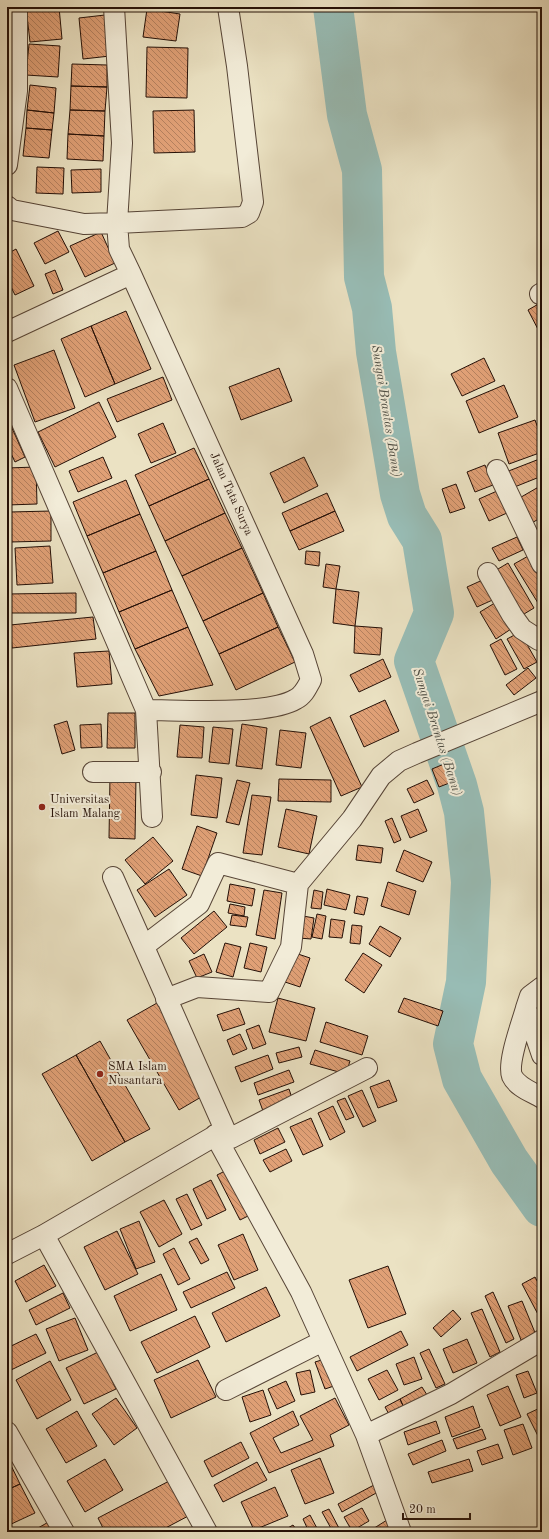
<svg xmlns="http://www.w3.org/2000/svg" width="549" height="1539" viewBox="0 0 549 1539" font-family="'Old Standard TT',serif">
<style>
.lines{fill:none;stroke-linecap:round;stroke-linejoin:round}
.river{stroke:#98bdb6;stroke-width:40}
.building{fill:url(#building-back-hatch);stroke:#251007}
.minor-casing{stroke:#564436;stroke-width:22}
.minor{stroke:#f2ecd8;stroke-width:20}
.poi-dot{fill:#8f2418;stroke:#f2ecd8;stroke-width:1.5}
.labels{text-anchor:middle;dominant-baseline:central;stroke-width:4;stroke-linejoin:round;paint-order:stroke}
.street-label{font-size:12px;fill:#251007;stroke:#f2ecd8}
.poi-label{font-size:12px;fill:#251007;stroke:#f2ecd8;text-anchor:start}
.water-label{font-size:13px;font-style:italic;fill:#4d4d44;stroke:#f2ecd8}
</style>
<defs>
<pattern id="building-back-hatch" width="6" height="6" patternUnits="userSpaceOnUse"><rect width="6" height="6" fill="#e0a076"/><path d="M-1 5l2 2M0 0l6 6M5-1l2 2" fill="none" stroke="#b5815f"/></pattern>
</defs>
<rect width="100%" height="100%" fill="#ebe2c3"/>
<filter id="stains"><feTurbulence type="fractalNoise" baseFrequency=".005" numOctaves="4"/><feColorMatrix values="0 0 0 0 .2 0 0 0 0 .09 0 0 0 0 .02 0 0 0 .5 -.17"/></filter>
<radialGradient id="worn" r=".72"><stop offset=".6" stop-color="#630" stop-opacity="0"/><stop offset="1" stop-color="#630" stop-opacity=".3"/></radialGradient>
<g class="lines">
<!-- river -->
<path class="river" d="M333,7L347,115L362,170L364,277L372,308L376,352L400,494L407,516L422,540L434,613L414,661L457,785L464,812L471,882L466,982L453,1044L462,1079L509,1161L542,1207"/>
</g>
<!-- building -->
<path class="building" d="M26,7H59L62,39L30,42Z
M64,7H109V9L64,11Z
M147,9L180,14L176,41L143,37Z
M105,15L110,56L83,59L79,18Z
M29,44L60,46L58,77L26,75Z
M147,47L188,48L187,98L146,97Z
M72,64L107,65V87L71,86Z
M30,85L56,88L54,113L27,110Z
M71,86L107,87L105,111L70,110Z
M27,110L54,113L52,130L26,128Z
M70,110L105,111L104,136L68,134Z
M194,110L195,152L154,153L153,111Z
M26,128L52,130L49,158L23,156Z
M68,134L104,136L103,161L67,159Z
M37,167L64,168L63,194L36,193Z
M101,169V192L72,193L71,170Z
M58,231L69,252L45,264L34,243Z
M101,232L115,263L85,277L70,246Z
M16,249L34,286L15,295L7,279V254Z
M55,270L63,290L53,294L45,274Z
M7,291L10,300L7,301Z
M542,302V337L528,310Z
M126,311L151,369L115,384L91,326Z
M91,326L115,384L85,397L61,339Z
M54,350L75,408L35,422L14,365Z
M484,358L495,381L462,396L451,374Z
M279,368L292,401L241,420L229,387Z
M163,377L172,400L117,422L107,399Z
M504,385L518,417L479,433L466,401Z
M99,402L116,437L55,467L38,432Z
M7,417L25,457L15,462L7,445Z
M535,420L542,439V452L509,464L498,433Z
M163,423L176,453L151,463L138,434Z
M194,448L209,479L149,506L135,475Z
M103,457L112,478L78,492L69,471Z
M304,457L318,486L284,503L270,473Z
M542,458V476L512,488L506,472Z
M485,465L493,485L475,492L467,472Z
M36,467L37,504L7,505V468Z
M209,479L225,513L165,541L149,506Z
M126,480L140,514L87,536L73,502Z
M456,484L465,508L450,513L442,489Z
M542,485V517L530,524L516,500Z
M497,491L507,513L489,521L479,499Z
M327,493L335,511L290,531L282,513Z
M51,511V541L10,542V512Z
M335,511L344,531L299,550L290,531Z
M225,513L242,548L182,576L165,541Z
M140,514L156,551L103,573L87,536Z
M517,537L523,550L499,561L492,548Z
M50,546L53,583L17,585L15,548Z
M242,548L263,593L203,621L182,576Z
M156,551L172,590L119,612L103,573Z
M306,551L320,552L319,566L305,564Z
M530,555L542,575V601L538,603L514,564Z
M508,563L534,608L519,617L493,572Z
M326,564L340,566L336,589L323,587Z
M487,578L497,598L477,607L467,587Z
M336,589L359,592L355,626L333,623Z
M172,590L188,627L135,649L119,612Z
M76,593V613H7V594Z
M263,593L278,627L219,654L203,621Z
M498,601L514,627L496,639L480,612Z
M93,617L96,639L12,648L10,625Z
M355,626L382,628L380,655L354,653Z
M188,627L213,685L159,696L135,649Z
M278,627L295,662L236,690L219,654Z
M520,632L537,662L524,669L507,639Z
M501,639L517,669L505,675L490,645Z
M109,651L112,684L77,687L74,653Z
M383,659L391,677L359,692L350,675Z
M528,668L536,678L514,695L506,685Z
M385,700L399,731L364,747L350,716Z
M108,713H135V748H107Z
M330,717L362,787L341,796L310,727Z
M67,721L75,750L62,754L54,725Z
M101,724L102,747L81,748L80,725Z
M242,724L267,728L262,769L236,766Z
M180,725L204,727L202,758L177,757Z
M213,727L233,729L229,764L209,762Z
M280,730L306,733L301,768L276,765Z
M444,764L452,782L439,787L432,769Z
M196,775L222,778L217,818L191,815Z
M110,776L136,777L135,839L109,838Z
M279,779L331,780V802L278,801Z
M237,780L250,783L239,825L226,822Z
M427,780L434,794L414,803L407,789Z
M252,795L271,797L262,855L243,853Z
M286,809L317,816L309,854L278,847Z
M418,809L427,831L410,838L401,816Z
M392,818L401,840L394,843L385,821Z
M197,826L217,833L202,876L182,869Z
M153,837L173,861L145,884L125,860Z
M358,845L383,848L381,863L356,860Z
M404,850L432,862L423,882L396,871Z
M169,869L187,895L155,917L137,890Z
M388,882L416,891L409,915L381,906Z
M230,884L255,889L252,906L227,901Z
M327,889L350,895L346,910L324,905Z
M264,890L282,893L275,939L256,935Z
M314,890L323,892L321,909L311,908Z
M357,896L368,898L364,915L354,913Z
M230,904L245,907L244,916L228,913Z
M214,911L227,927L194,954L181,938Z
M317,914L326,916L322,939L312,937Z
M232,915L248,917L246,927L230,925Z
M303,916L314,918L311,939L299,938Z
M331,919L345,921L342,938L329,937Z
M352,925L362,926L360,944L350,943Z
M380,926L401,938L390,957L369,944Z
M225,943L241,947L233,977L216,972Z
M250,943L267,947L261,972L244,968Z
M295,953L310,958L300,987L285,982Z
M363,953L382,965L364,993L345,980Z
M204,954L212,972L197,978L189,961Z
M278,998L315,1008L306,1041L269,1032Z
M404,998L443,1011L438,1026L398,1012Z
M157,1003L208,1093L179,1110L127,1020Z
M239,1008L245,1024L223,1031L217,1015Z
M326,1022L368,1036L362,1055L320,1042Z
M259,1025L266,1044L253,1049L246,1030Z
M240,1034L247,1049L233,1055L227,1040Z
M100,1041L150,1129L125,1142L76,1055Z
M299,1047L302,1057L279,1063L276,1053Z
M315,1050L350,1061L346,1074L310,1064Z
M76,1055L125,1142L92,1161L42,1074Z
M268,1055L273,1069L241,1082L235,1067Z
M289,1070L294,1082L258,1095L254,1083Z
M389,1080L397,1101L378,1108L370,1087Z
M289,1089L293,1101L263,1111L259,1100Z
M362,1090L376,1121L363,1127L348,1096Z
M345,1098L354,1117L346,1120L337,1101Z
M333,1106L345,1132L330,1140L318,1113Z
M311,1118L323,1146L303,1155L290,1127Z
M278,1128L285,1142L260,1154L254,1140Z
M286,1149L292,1161L270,1172L263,1160Z
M229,1169L252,1214L240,1220L217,1175Z
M211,1180L226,1210L207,1219L193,1189Z
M187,1194L202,1225L191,1230L176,1199Z
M164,1200L182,1234L159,1247L140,1212Z
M139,1221L155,1262L136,1269L120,1229Z
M117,1231L138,1274L105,1290L84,1247Z
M243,1234L258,1270L234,1280L218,1245Z
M197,1238L209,1260L201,1264L189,1242Z
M174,1248L190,1279L178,1285L163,1254Z
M44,1265L56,1286L26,1302L15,1281Z
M388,1266L406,1314L368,1328L349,1280Z
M227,1272L235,1288L191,1308L183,1292Z
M161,1274L177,1310L130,1331L114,1296Z
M535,1277L542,1290V1322L522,1284Z
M266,1287L280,1316L226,1342L212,1313Z
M493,1292L514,1339L506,1343L485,1296Z
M63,1293L70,1308L36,1325L29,1310Z
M522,1301L536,1335L521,1340L508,1306Z
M482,1309L500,1352L490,1357L471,1313Z
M453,1310L461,1319L441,1337L433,1328Z
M195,1316L210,1347L157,1373L141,1342Z
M75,1318L88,1350L59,1361L46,1329Z
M401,1331L408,1345L357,1371L350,1357Z
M36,1334L46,1353L11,1370L7,1362V1348Z
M467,1339L477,1363L453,1373L443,1349Z
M429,1349L445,1384L436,1388L420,1353Z
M98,1352L116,1389L84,1404L66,1368Z
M414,1357L422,1379L404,1385L396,1364Z
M325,1359L334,1386L325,1389L315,1362Z
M198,1360L216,1397L171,1418L154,1380Z
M50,1361L71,1400L37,1419L16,1380Z
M310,1370L315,1392L301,1395L296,1373Z
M387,1370L398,1390L379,1400L368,1379Z
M528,1371L537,1393L524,1398L516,1375Z
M286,1381L295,1401L277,1409L268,1389Z
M508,1386L521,1417L500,1426L487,1395Z
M422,1387L429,1398L405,1410L400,1399Z
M263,1390L271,1415L250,1422L242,1397Z
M116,1398L137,1428L114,1445L92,1414Z
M335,1398L349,1425L330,1435L334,1446L269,1473L250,1433L293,1411L299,1425L273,1438L281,1453L313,1440L300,1416Z
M400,1399L405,1410L391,1418L385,1407Z
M473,1406L480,1427L452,1437L445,1417Z
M542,1407V1439L540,1440L527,1414Z
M77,1411L97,1446L66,1463L46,1429Z
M436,1421L440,1433L408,1445L404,1432Z
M523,1424L532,1448L513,1455L504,1430Z
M482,1429L486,1439L457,1449L453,1439Z
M442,1440L446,1451L413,1465L408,1454Z
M241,1442L249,1458L212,1477L204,1461Z
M498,1444L503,1458L482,1465L477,1451Z
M7,1457L20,1484L7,1490Z
M320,1458L334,1493L305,1504L291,1470Z
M105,1459L123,1490L85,1512L67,1481Z
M469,1459L473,1471L432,1483L428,1472Z
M257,1462L267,1480L223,1502L214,1485Z
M173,1479L192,1514L158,1532H105L98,1518Z
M20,1484L35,1513L7,1526V1490Z
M374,1485L378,1492L342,1512L338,1504Z
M275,1487L288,1516L254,1530L241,1502Z
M362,1508L369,1521L352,1531L344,1517Z
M329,1509L341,1532H333L322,1512Z
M310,1515L319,1532H309L303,1519Z
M52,1520L59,1532H31Z
M387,1520L394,1532H368Z
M293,1525L298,1532H281Z"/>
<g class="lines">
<!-- minor casing -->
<g class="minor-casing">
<path id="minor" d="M114,7L122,143L117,223L242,217L249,213L253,202L237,66L228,7
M7,165L17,91V7
M7,206L12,210L84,224L117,223L119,249L131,274
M540,294L542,293
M7,332L131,274L303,654L311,680C307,687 304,695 296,699C268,716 181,710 146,710
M7,388L146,710L152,817
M497,470L542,564
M488,573L512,615L522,629L539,640
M93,772H151
M113,877L225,1130
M144,946L199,904L218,863L298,884
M542,987L530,996L526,1008L542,1055
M166,999L197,987L269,992L291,947L298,884L352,819L381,776L399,761L417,753L542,701
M526,1008C522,1023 507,1062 512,1076C517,1087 532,1092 542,1098
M215,1135L301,1292L366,1435L401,1532
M44,1235L207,1532
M7,1254L44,1235L225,1130L231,1138L367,1068
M226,1390L323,1341
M7,1432L64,1532
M366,1435L451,1394L542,1340"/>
</g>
<!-- minor -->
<use href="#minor" class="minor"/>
</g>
<!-- markers -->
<g class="poi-dot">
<circle cx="42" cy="807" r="4"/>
<circle cx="100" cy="1074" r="4"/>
</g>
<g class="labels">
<!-- street labels -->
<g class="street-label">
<text transform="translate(231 494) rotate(66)">Jalan Tata Surya</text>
</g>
<!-- poi labels -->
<g class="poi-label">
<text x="50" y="800">Universitas<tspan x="50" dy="14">Islam Malang</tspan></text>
<text x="108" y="1067">SMA Islam<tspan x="108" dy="14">Nusantara</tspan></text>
</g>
<!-- water labels -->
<g class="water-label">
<text transform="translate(386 411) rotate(81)">Sungai Brantas (Banu)</text>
<text transform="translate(437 732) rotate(72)">Sungai Brantas (Banu)</text>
</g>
</g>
<!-- margin -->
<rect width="549" height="1539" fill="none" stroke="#ebe2c3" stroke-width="24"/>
<rect x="8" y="8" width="533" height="1523" fill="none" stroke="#251007" stroke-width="2"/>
<rect x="12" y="12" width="525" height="1515" fill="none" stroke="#251007"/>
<!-- scale -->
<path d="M403 1513v6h67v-6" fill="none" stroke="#251007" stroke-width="2"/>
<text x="409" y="1513" font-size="12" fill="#251007" stroke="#f2ecd8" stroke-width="3" paint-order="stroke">20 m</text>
<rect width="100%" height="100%" filter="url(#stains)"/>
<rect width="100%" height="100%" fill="url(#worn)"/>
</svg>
